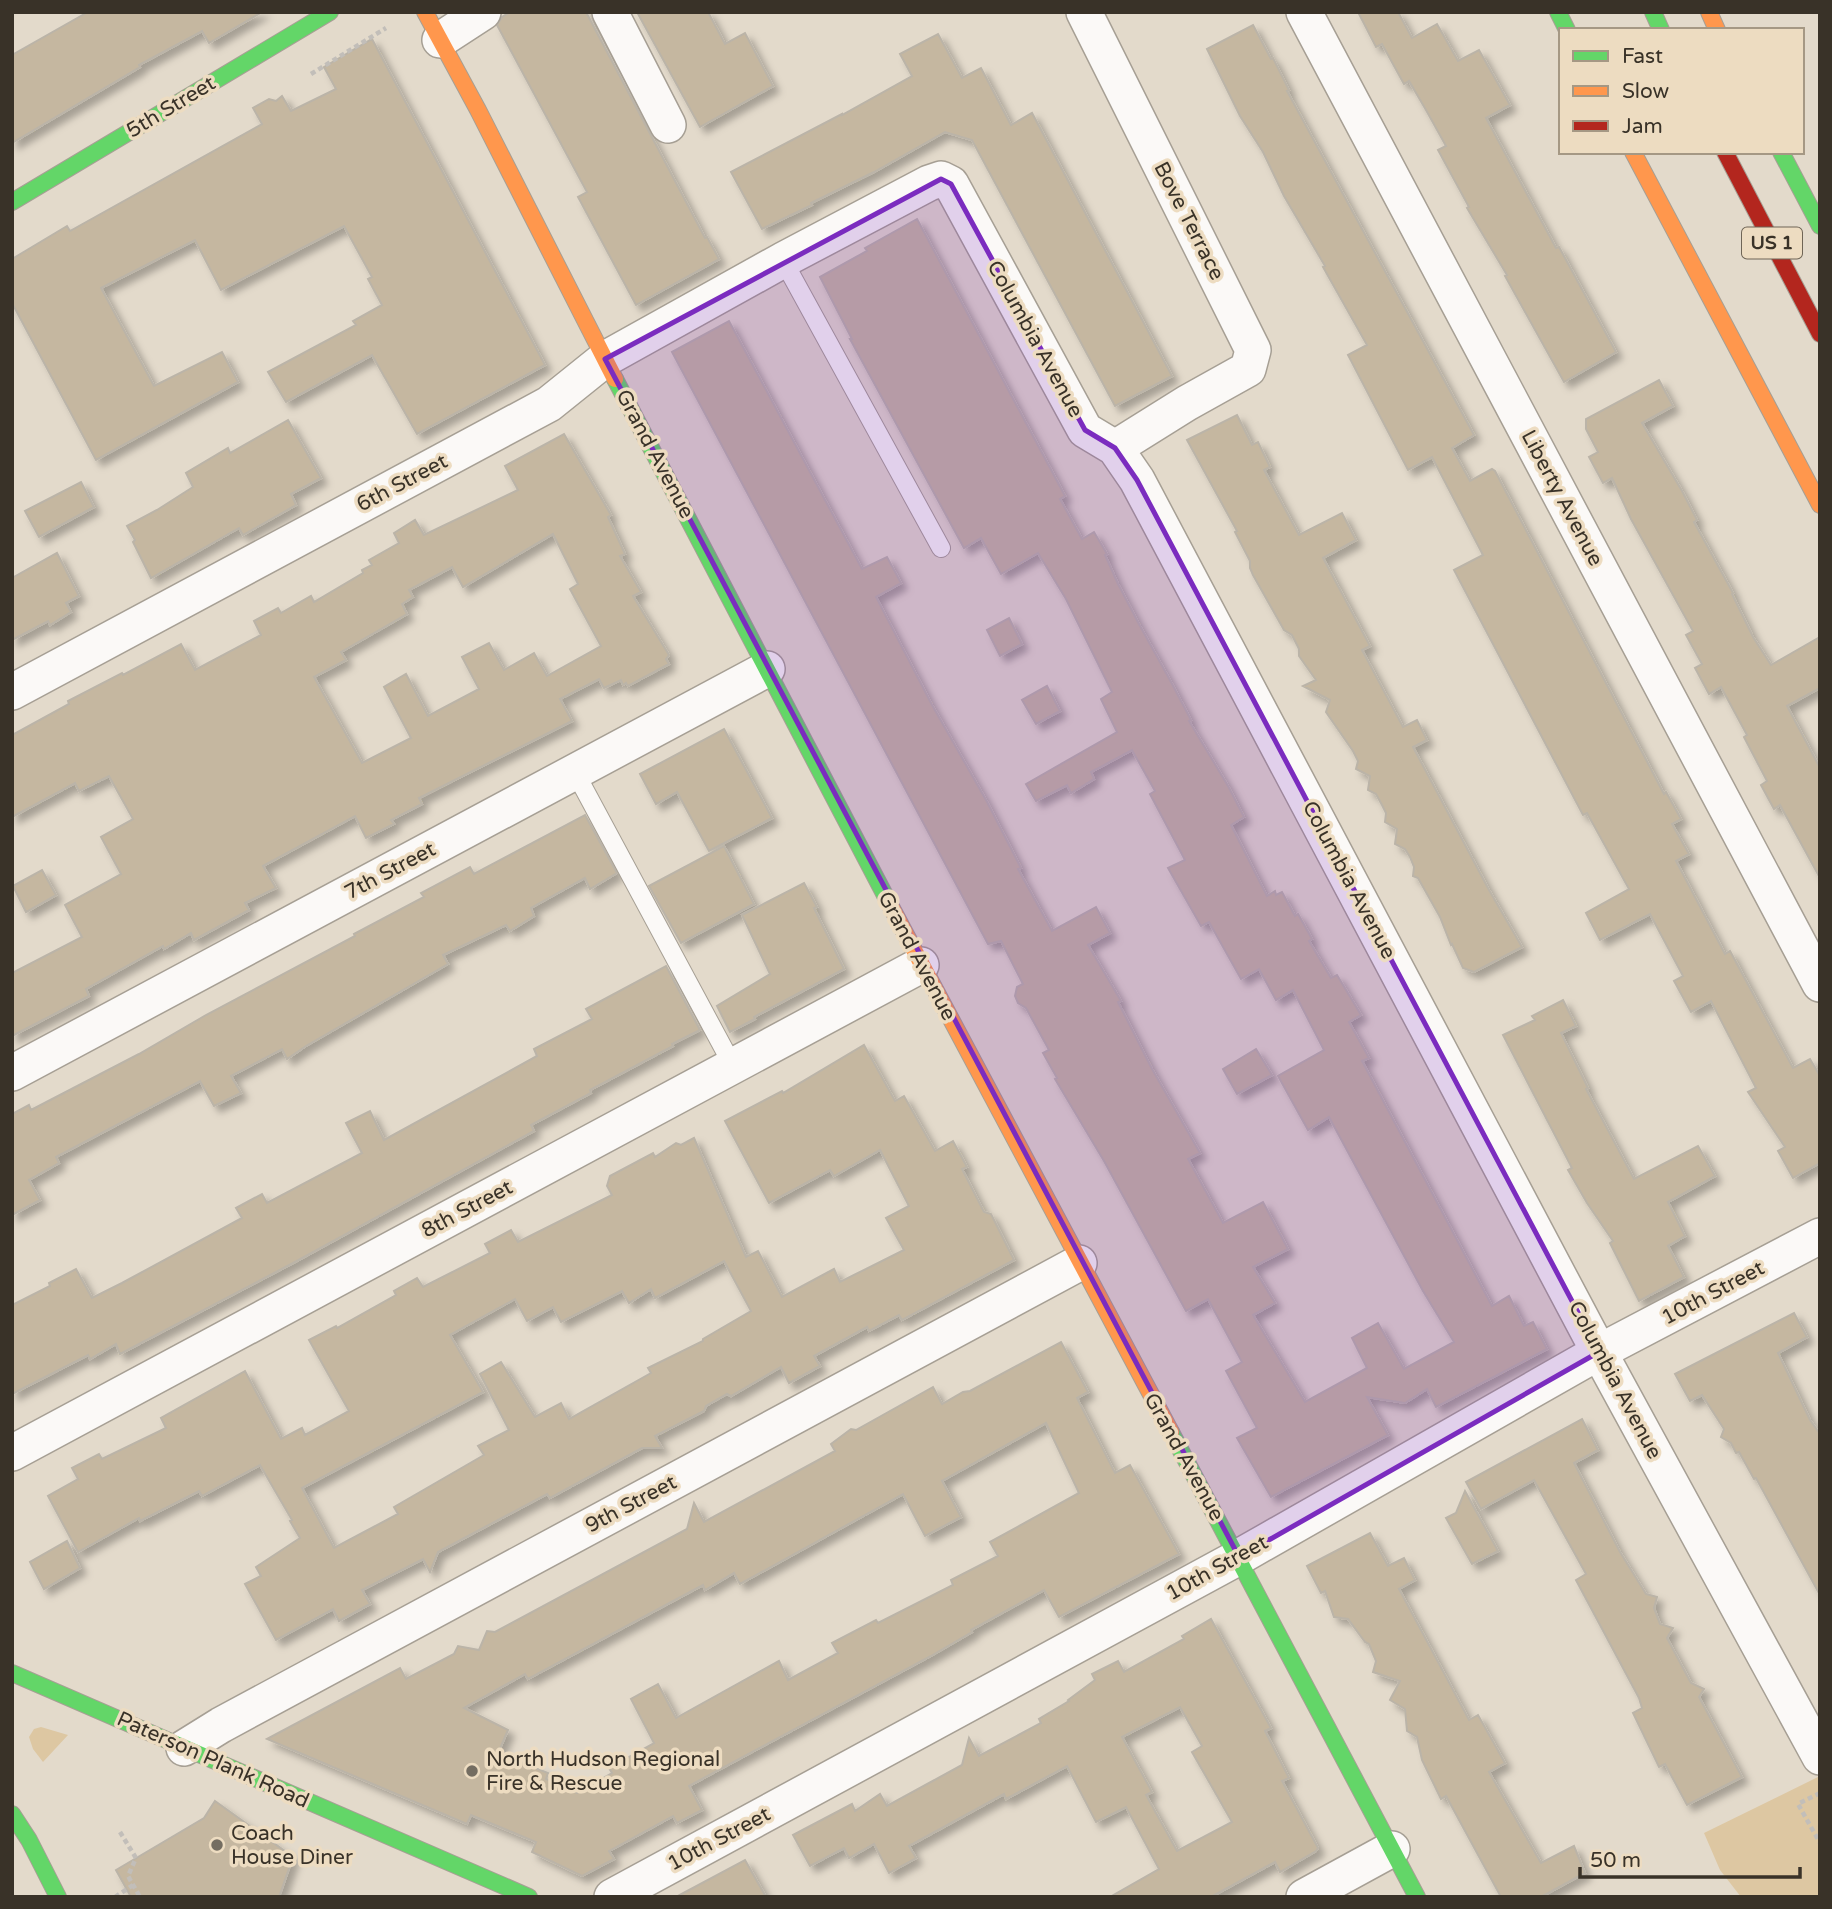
<svg xmlns="http://www.w3.org/2000/svg" width="1832" height="1909" viewBox="0 0 1832 1909" font-family="'Varela Round',sans-serif">
<style>
.green{fill:#ddc7a2}
.building{fill:#c5b7a0;stroke:#bbb4a8;stroke-width:2;fill-rule:evenodd;filter:url(#shadow)}
.lines{fill:none;stroke-linecap:round;stroke-linejoin:round}
.lane-casing{stroke:#a69f94;stroke-width:20}
.street-casing{stroke:#a69f94;stroke-width:38}
.fast-casing{stroke:#a69f94;stroke-width:18}
.slow-casing{stroke:#a69f94;stroke-width:18}
.jam-casing{stroke:#a69f94;stroke-width:18}
.path{stroke:#c2beb9;stroke-width:4.5;stroke-dasharray:5 3.5;stroke-linecap:butt}
.lane{stroke:#fbf9f7;stroke-width:18}
.street{stroke:#fbf9f7;stroke-width:35}
.fast{stroke:#63d668;stroke-width:16}
.slow{stroke:#ff974d;stroke-width:16}
.jam{stroke:#b3261e;stroke-width:16}
.marked{fill:#7b2cbf;fill-opacity:0.2;stroke:#7b2cbf;stroke-width:5;stroke-linejoin:round}
.poi-dot{fill:#746d61;stroke:#eddcc1;stroke-width:2.5}
.labels{text-anchor:middle;dominant-baseline:central;stroke-width:7;stroke-linejoin:round;paint-order:stroke}
.shield{fill:#eddcc1;stroke:#6f6556;stroke-width:2}
.shield-label{font-size:19px;font-weight:bold;fill:#393228}
.street-label{font-size:21px;fill:#393228;stroke:#eddcc1}
.poi-label{font-size:21px;fill:#393228;stroke:#eddcc1;text-anchor:start}
</style>
<defs>
<filter id="shadow"><feDropShadow dx="6" dy="6" stdDeviation="3.5" flood-color="#0004"/></filter>
</defs>
<rect width="100%" height="100%" fill="#e3dacb"/>
<!-- green -->
<path class="green" d="M41,1727L68,1735L43,1762L33,1749L29,1737L34,1729Z
M1820,1776V1897H1741L1720,1870L1704,1833Z"/>
<!-- building -->
<path class="building" d="M88,12H262L209,43L202,31L139,65L140,67L12,143V55Z
M510,12H586L705,238L707,237L719,259L636,305L578,197L587,192L497,25L502,17Z
M637,12H708L725,44L745,33L773,86L700,127Z
M1358,12H1398L1412,38L1437,24L1458,61L1479,50L1510,105L1486,118L1556,248L1559,247L1616,352L1564,382L1505,276L1507,275L1467,208L1469,207L1438,150L1446,146L1426,110L1409,81L1404,84L1382,44L1376,47Z
M1253,25L1271,59L1273,58L1289,90L1287,91L1474,435L1452,448L1470,481L1492,469L1495,471L1664,794L1666,792L1681,819L1672,824L1689,854L1676,861L1725,954L1730,951L1793,1068L1810,1059L1820,1076V1163L1793,1178L1778,1151L1785,1147L1748,1092L1756,1088L1711,1001L1691,1012L1674,981L1683,976L1650,914L1600,940L1586,913L1629,889L1587,813L1583,815L1454,570L1483,555L1432,457L1408,470L1348,355L1367,345L1323,267L1325,266L1284,196L1263,152L1240,116L1207,49Z
M938,34L962,78L981,68L1011,125L1032,113L1172,376L1115,406L972,140L945,132L874,172L811,203L812,205L762,229L731,172L842,114V115L912,76L900,54Z
M372,39L545,365L417,434L372,355L286,402L268,372L356,325L353,321L382,305L368,279L372,277L344,226L221,290L195,240L101,288L154,386L222,352L238,382L96,460L12,303V259L67,226L70,231L262,124L253,108L269,99L276,101L282,96L291,111L336,89L324,67Z
M917,219L1065,496L1060,499L1082,539L1094,532L1107,554L1105,555L1118,584L1140,626L1171,682L1191,720L1189,721L1228,786L1244,817L1231,825L1267,896L1275,891L1276,895L1282,892L1295,916L1298,914L1312,939L1309,941L1331,978L1337,975L1361,1015L1349,1022L1369,1058L1362,1061L1492,1306L1509,1296L1524,1326L1533,1322L1547,1349L1436,1407L1427,1389L1405,1403L1367,1397L1388,1435L1271,1497L1237,1438L1257,1428L1226,1371L1242,1362L1208,1299L1186,1311L1104,1161L1055,1079L1057,1078L1043,1053L1049,1050L1026,1008L1018,1003L1015,996L1017,987L1023,984L1001,941L988,944L672,352L729,321L862,569L887,557L901,583L876,597L932,705L986,800L1021,868L1018,869L1052,931L1096,907L1110,933L1088,945L1121,1001L1118,1002L1152,1069L1200,1153L1188,1159L1223,1223L1263,1202L1288,1249L1253,1267L1275,1303L1253,1315L1305,1402L1367,1368L1352,1338L1378,1323L1404,1369L1454,1342L1423,1291L1329,1117L1308,1130L1278,1076L1324,1050L1293,990L1276,1000L1259,969L1241,979L1209,922L1201,926L1168,868L1185,860L1150,794L1155,791L1132,750L1091,772L1094,779L1071,793L1067,785L1036,801L1026,784L1117,732L1101,699L1112,692L1066,599L1038,553L1001,574L981,538L964,548L850,339H852L820,277L867,251L865,248Z
M1659,380L1673,406L1642,423L1682,491L1697,520L1694,522L1733,593L1732,594L1753,637L1771,665L1820,637V688L1787,706L1820,768V878L1780,805L1774,809L1761,785L1767,781L1744,737L1747,735L1721,687L1709,694L1695,668L1702,664L1686,635L1693,631L1631,519L1612,478L1603,483L1589,457L1598,452L1586,429V419Z
M1237,415L1252,445L1258,442L1270,467L1264,470L1299,535L1342,513L1356,540L1323,558L1370,646L1362,650L1403,727L1417,720L1427,740L1413,747L1489,890L1522,947L1474,972L1463,968L1452,944L1451,945L1440,917L1418,878L1413,876L1414,867L1410,857L1405,849L1395,844L1397,829L1385,822L1386,813L1382,805L1376,794L1368,790L1370,776L1356,769L1358,761L1353,751L1326,712L1330,700L1303,686L1316,680L1299,656V649L1292,635L1284,630L1253,575L1250,568V561L1235,532L1237,531L1187,440Z
M288,420L321,478L291,494L296,505L243,535L239,528L151,578L133,542L135,540L127,526L157,510L193,487L186,473L228,448L230,453Z
M564,434L611,515L608,517L625,554L620,556L641,592L633,596L669,655L666,659L669,664L628,686L626,683L623,685L621,680L604,688L599,679L560,699L572,721L419,798L422,804L391,820L394,824L366,838L355,816L263,866L276,888L245,903L249,910L194,940L191,933L164,949L163,946L86,989L89,996L12,1036V973L82,937L65,905L121,874L101,837L133,819L109,776L79,791L75,783L12,817V735L69,704L68,701L122,673L123,675L181,644L195,670L261,635L254,621L278,608L281,613L311,596L314,602L363,573L362,570L372,565L369,560L399,543L394,533L415,520L424,535L518,490L505,466ZM553,534L578,584L570,589L601,646L547,676L534,653L504,670L489,643L462,657L479,689L428,716L406,674L384,687L411,738L362,763L314,677L346,660L341,652L407,614L402,604L413,597L409,590L452,567L463,587Z
M81,482L94,507L39,537L25,511Z
M57,553L79,596L66,603L71,612L50,625L48,621L12,640V578Z
M1009,618L1022,644L1000,656L987,630Z
M1047,686L1060,711L1036,724L1022,700Z
M724,729L772,818L709,851L677,792L656,804L640,774Z
M585,815L617,873L590,889L585,878L531,908L534,916L510,931L506,925L443,955L448,964L306,1046L287,1059L282,1049L231,1076L241,1093L214,1106L200,1081L56,1157L59,1163L29,1180L40,1200L12,1215V1114L29,1105L31,1110L139,1054L206,1015L355,936L354,934L424,897L421,893L470,867L474,874Z
M724,846L754,904L681,943L649,886Z
M42,870L56,895L26,912L13,886Z
M804,883L817,907L814,908L844,969L754,1017L755,1019L730,1032L717,1006L770,974L742,915Z
M666,966L700,1030L672,1044L673,1046L590,1090L591,1093L531,1125L534,1131L295,1262L120,1354L116,1344L90,1359L88,1355L12,1394V1305L50,1286L49,1283L76,1269L92,1298L122,1283L242,1218L236,1208L262,1194L267,1203L362,1153L346,1123L370,1111L384,1140L537,1056L534,1049L592,1019L586,1009Z
M1563,1000L1576,1026L1561,1033L1588,1088L1586,1089L1634,1179L1698,1146L1715,1176L1668,1202L1685,1236L1668,1246L1684,1277L1639,1301L1610,1243L1613,1241L1587,1203L1568,1170L1572,1168L1503,1035L1535,1020L1532,1016Z
M864,1045L895,1101L904,1096L935,1151L953,1141L967,1167L962,1169L984,1212L991,1214L1014,1260L902,1320L899,1315L869,1331L867,1327L814,1356L820,1366L789,1383L781,1367L731,1396L727,1394L706,1406L704,1411L655,1436L662,1448H642L550,1498L547,1494L438,1552L430,1572L423,1559L362,1590L370,1604L339,1621L333,1609L276,1640L245,1584L261,1576L256,1567L300,1538L290,1521L292,1520L260,1465L202,1496L199,1491L140,1521L139,1518L78,1552L48,1496L78,1479L72,1468L99,1454L102,1459L166,1428L161,1418L245,1371L281,1439L302,1428L305,1435L349,1411L309,1340L336,1326L337,1328L396,1295L394,1291L417,1278L423,1287L490,1253L485,1244L511,1230L518,1242L612,1195L607,1186L610,1176L653,1153L655,1157L676,1143L681,1145L694,1138L746,1257L758,1251L782,1297L834,1269L840,1282L904,1250L886,1218L909,1206L880,1150L834,1176L830,1170L769,1203L725,1121L782,1091L783,1093ZM724,1261L751,1311L703,1339V1341L648,1368L651,1373L569,1419L561,1403L535,1417L501,1362L480,1374L509,1430L478,1446L484,1455L394,1507L398,1514L334,1548L302,1488L483,1392L450,1335L515,1299L527,1321L553,1307L561,1322L622,1291L629,1303L651,1289L655,1298Z
M1256,1049L1272,1075L1237,1094L1223,1069Z
M1794,1313L1807,1337L1778,1353L1810,1420L1820,1434V1595L1756,1478L1754,1479L1739,1452L1736,1453L1731,1443L1721,1437L1724,1429L1702,1395L1690,1401L1675,1374Z
M1061,1342L1088,1392L1077,1398L1115,1473L1130,1465L1179,1554L1059,1617L1044,1590L971,1630L972,1632L931,1656L689,1786L702,1810L677,1823L673,1816L609,1851L614,1859L582,1876L532,1852L536,1842L507,1830L471,1815L467,1824L267,1739L400,1668L406,1679L454,1654L458,1646L479,1650L487,1631L495,1632L687,1529L694,1503L704,1522L835,1451L831,1444L851,1429L856,1430L933,1387L942,1404L963,1392L970,1391ZM1046,1423L1079,1493L990,1542L998,1556L951,1580L953,1585L878,1623L876,1620L832,1643L838,1653L788,1680L779,1661L676,1718L658,1684L631,1699L654,1743L609,1768L612,1773L577,1793L546,1779L548,1773L498,1753L508,1730L464,1708L525,1674L528,1679L703,1585L705,1590L734,1573L740,1584L903,1494L925,1536L961,1517L942,1481Z
M1582,1419L1598,1450L1574,1463L1620,1552L1646,1594L1657,1597L1654,1608L1660,1624L1673,1628L1667,1638L1691,1683L1704,1689L1699,1697L1742,1777L1687,1805L1665,1764L1659,1767L1633,1713L1642,1708L1639,1698L1576,1580L1586,1574L1534,1480L1481,1509L1466,1482Z
M1465,1491L1498,1551L1472,1564L1446,1518L1456,1513Z
M1370,1533L1388,1566L1404,1558L1415,1580L1399,1589L1469,1720L1478,1715L1505,1763L1489,1772L1541,1863L1574,1846L1585,1873L1541,1897H1501L1446,1796L1441,1799L1422,1760L1417,1737L1407,1731L1405,1709L1390,1700L1400,1681L1373,1672L1376,1661L1369,1644L1365,1642L1348,1619L1334,1617L1325,1591L1321,1593L1307,1566Z
M67,1541L80,1568L44,1589L30,1562Z
M1211,1619L1271,1728L1265,1731L1289,1778L1282,1781L1318,1848L1316,1851L1280,1872L1275,1862L1211,1897H1110L1159,1869L1126,1807L1096,1822L1067,1766L1006,1799L1004,1794L909,1846L916,1858L889,1873L874,1844L849,1858L844,1848L810,1866L793,1835L852,1804L855,1811L880,1794L887,1806L962,1765L969,1738L979,1756L1041,1723L1039,1719L1069,1701L1068,1700L1095,1680L1092,1674L1118,1661L1124,1672L1184,1639L1182,1636ZM1180,1707L1202,1746L1192,1752L1232,1822L1177,1851L1146,1795L1152,1792L1122,1737Z
M215,1801L293,1857L279,1897H131L116,1870L204,1818Z
M745,1860L766,1897H676Z"/>
<g class="lines">
<!-- lane casing -->
<g class="lane-casing">
<path id="lane" d="M783,260L941,548
M575,772L733,1066"/>
</g>
<!-- street casing -->
<g class="street-casing">
<path id="street" d="M610,12L668,125
M1084,12L1253,350L1248,369L1187,403L1115,448
M1304,12L1820,984
M440,40L483,12
M12,692L549,404L605,359L783,260L929,183L941,179L951,184L1085,430L1115,448L1137,480L1599,1352L1820,1757
M12,1073L767,669
M12,1453L921,965
M184,1748L221,1725L1079,1263
M612,1897L1239,1557L1599,1352L1820,1236
M1304,1897L1392,1849"/>
</g>
<!-- fast casing -->
<g class="fast-casing">
<path id="fast" d="M1558,12L1567,30
M1653,12L1661,30
M1781,152L1820,226
M12,202L330,12
M615,379L888,901
M1171,1432L1417,1897
M12,1673L529,1897
M12,1814L29,1840L58,1897"/>
</g>
<!-- slow casing -->
<g class="slow-casing">
<path id="slow" d="M425,12L478,110L615,379
M1709,12L1717,30
M1633,152L1820,505
M888,901L1171,1432"/>
</g>
<!-- jam casing -->
<g class="jam-casing">
<path id="jam" d="M1725,152L1820,334"/>
</g>
<!-- path -->
<path class="path" d="M311,74L386,28
M1820,1793L1798,1804L1820,1843
M120,1832L136,1858L128,1876L140,1897
M115,1897L133,1885"/>
<!-- lane -->
<use href="#lane" class="lane"/>
<!-- street -->
<use href="#street" class="street"/>
<!-- fast -->
<use href="#fast" class="fast"/>
<!-- slow -->
<use href="#slow" class="slow"/>
<!-- jam -->
<use href="#jam" class="jam"/>
</g>
<!-- marked area -->
<path class="marked" d="M941,179L951,184L1085,430L1115,448L1137,480L1599,1352L1239,1557L605,359Z"/>
<!-- markers -->
<g class="poi-dot">
<circle cx="472" cy="1771" r="7"/>
<circle cx="217" cy="1845" r="7"/>
</g>
<g class="labels">
<!-- shield labels -->
<rect class="shield" x="1742" y="227.5" width="60" height="31" rx="5"/>
<g class="shield-label">
<text x="1772" y="243">US 1</text>
</g>
<!-- street labels -->
<g class="street-label">
<text transform="translate(171 107) rotate(-31)">5th Street</text>
<text transform="translate(1189 221) rotate(63)">Bove Terrace</text>
<text transform="translate(1035 339) rotate(61)">Columbia Avenue</text>
<text transform="translate(655 454) rotate(62)">Grand Avenue</text>
<text transform="translate(402 483) rotate(-28)">6th Street</text>
<text transform="translate(1562 498) rotate(62)">Liberty Avenue</text>
<text transform="translate(390 871) rotate(-28)">7th Street</text>
<text transform="translate(1349 880) rotate(62)">Columbia Avenue</text>
<text transform="translate(917 956) rotate(62)">Grand Avenue</text>
<text transform="translate(467 1209) rotate(-28)">8th Street</text>
<text transform="translate(1713 1293) rotate(-28)">10th Street</text>
<text transform="translate(1615 1380) rotate(62)">Columbia Avenue</text>
<text transform="translate(1184 1457) rotate(61)">Grand Avenue</text>
<text transform="translate(631 1504) rotate(-28)">9th Street</text>
<text transform="translate(1217 1568) rotate(-29)">10th Street</text>
<text transform="translate(213 1760) rotate(24)">Paterson Plank Road</text>
<text transform="translate(719 1839) rotate(-28)">10th Street</text>
</g>
<!-- poi labels -->
<g class="poi-label">
<text x="486" y="1759">North Hudson Regional<tspan x="486" dy="24">Fire &amp; Rescue</tspan></text>
<text x="231" y="1833">Coach<tspan x="231" dy="24">House Diner</tspan></text>
</g>
</g>
<!-- border -->
<rect width="1832" height="1909" fill="none" stroke="#393228" stroke-width="28"/>
<!-- legend -->
<rect x="1559" y="28" width="245" height="126" fill="#eddcc1" stroke="#a59884" stroke-width="2"/>
<rect x="1573" y="51" width="35" height="10" fill="#63d668" stroke="#a59884" stroke-width="2"/>
<text x="1622" y="63" font-size="21" fill="#393228">Fast</text>
<rect x="1573" y="86" width="35" height="10" fill="#ff974d" stroke="#a59884" stroke-width="2"/>
<text x="1622" y="98" font-size="21" fill="#393228">Slow</text>
<rect x="1573" y="121" width="35" height="10" fill="#b3261e" stroke="#a59884" stroke-width="2"/>
<text x="1622" y="133" font-size="21" fill="#393228">Jam</text>
<!-- scale -->
<path d="M1580 1867v10h220v-10" fill="none" stroke="#393228" stroke-width="3.5"/>
<text x="1590" y="1867" font-size="21" fill="#393228" stroke="#eddcc1" stroke-width="5" paint-order="stroke">50 m</text>
</svg>
